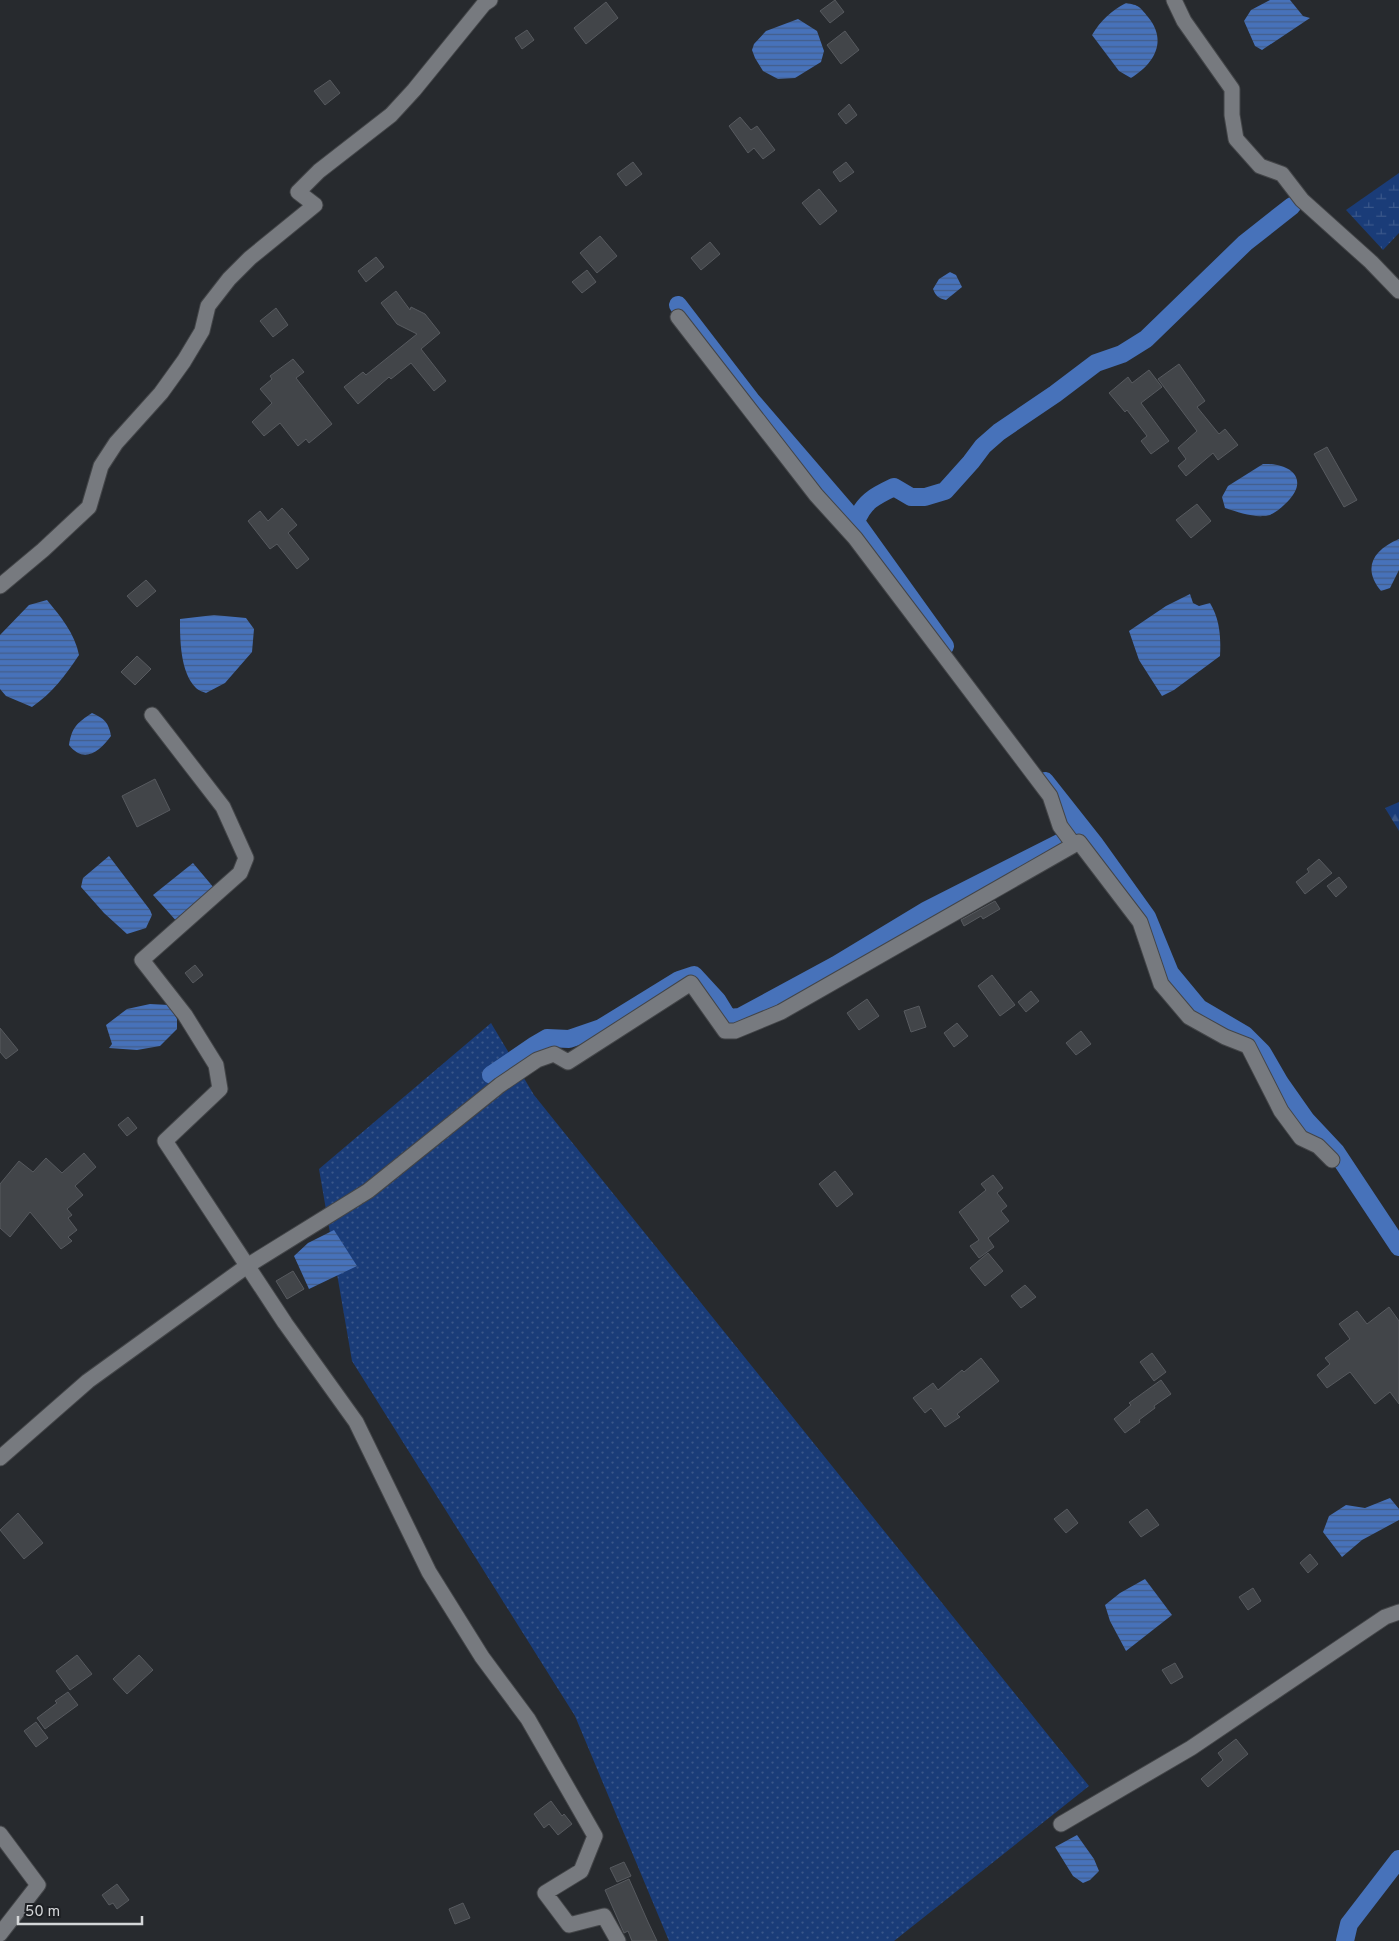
<svg xmlns="http://www.w3.org/2000/svg" width="1399" height="1941" viewBox="0 0 1399 1941" font-family="Overpass,sans-serif">
<style>
.grass{fill:url(#grass-dots)}
.forest{fill:url(#forest-firs)}
.wetland{fill:url(#wetland-marsh)}
.water{fill:url(#water-rules)}
.lines{fill:none;stroke-linecap:round;stroke-linejoin:round}
.canal{stroke:#4772ba;stroke-width:18}
.building{fill:#424549;stroke:#575a5f}
.street-casing{stroke:#434548;stroke-width:17}
.street{stroke:#777a7f;stroke-width:15}
</style>
<defs>
<pattern id="grass-dots" width="8" height="8" patternUnits="userSpaceOnUse" patternTransform="scale(1.25)"><rect width="8" height="8" fill="#1a3c78"/><path d="M2 2h.1M6 6h.1" fill="none" stroke="#3a578a" stroke-width="1.8" stroke-linecap="round"/></pattern>
<pattern id="forest-firs" width="22" height="20" patternUnits="userSpaceOnUse" patternTransform="scale(1.25)"><rect width="22" height="20" fill="#1a3c78"/><path d="M5 1l3.5 6h-7zM16 11l3.5 6h-7z" fill="#3a578a"/></pattern>
<pattern id="wetland-marsh" width="20" height="14" patternUnits="userSpaceOnUse" patternTransform="scale(1.25)"><rect width="20" height="14" fill="#1a3c78"/><path d="M1 5h8M5 5V1M11 12h8M15 12V8" fill="none" stroke="#3a578a"/></pattern>
<pattern id="water-rules" width="6" height="5" patternUnits="userSpaceOnUse" patternTransform="scale(1.25)"><rect width="6" height="5" fill="#4772ba"/><path d="M0 2.5h6" fill="none" stroke="#445e8a"/></pattern>
</defs>
<rect width="100%" height="100%" fill="#272a2e"/>
<!-- grass -->
<path class="grass" d="M491,1023L534,1095L1089,1786L894,1941H669L575,1716L352,1361L319,1169Z"/>
<!-- forest -->
<path class="forest" d="M1399,802V831L1385,808Z"/>
<!-- wetland -->
<path class="wetland" d="M1399,173V233L1383,250L1346,210Z"/>
<!-- water -->
<path class="water" d="M1270,0H1290L1303,16L1310,18L1262,50L1255,46L1244,21L1251,10Z
M1126,3C1139,5 1140,7 1148,17C1168,41 1154,64 1131,78L1119,71L1092,35C1101,20 1111,11 1126,3Z
M798,19L817,31L824,51L821,62L795,78L778,79L763,71L755,58L752,50L754,44L766,31Z
M950,272L956,275L962,287L946,300C938,298 936,296 933,289L939,279Z
M1263,464C1293,463 1311,481 1284,505C1279,510 1271,516 1264,516C1251,517 1238,512 1225,508L1222,497L1228,486Z
M1399,539V570L1390,588L1381,591C1362,568 1373,550 1399,539Z
M1190,594L1193,603L1199,606L1210,603C1220,620 1221,637 1220,656L1174,690L1162,696L1139,660L1129,631L1166,606Z
M47,600C61,617 75,634 79,655C65,676 52,693 32,707L6,696L0,689V635L29,605Z
M214,615L246,618L254,629L252,652L225,683L206,693C203,692 198,690 196,688C180,672 180,639 180,619Z
M92,713C104,718 109,723 111,736C99,752 84,764 69,745C72,727 77,723 92,713Z
M109,856L150,910L152,915L146,928L127,934L104,913L81,887L83,878Z
M193,863L214,888L179,924L153,895Z
M150,1004L169,1005L177,1019V1029L160,1046L137,1050L109,1048L112,1044L106,1025L127,1009Z
M334,1230L357,1266L309,1289L294,1256L308,1243Z
M1390,1498L1399,1509V1520L1362,1540L1342,1557L1323,1532L1329,1516L1346,1505L1365,1508Z
M1145,1579L1172,1615L1126,1651L1110,1621L1105,1605L1120,1593Z
M1077,1835L1094,1859L1099,1871L1090,1880L1083,1883L1073,1876L1055,1847Z"/>
<g class="lines">
<!-- canal -->
<path class="canal" d="M678,305L751,400L856,522
M945,646L856,522C863,502 875,496 894,487L911,497H925L945,491L971,462L983,446L999,432L1055,394L1096,363L1122,354L1146,339L1245,243L1292,206
M1045,781L1094,843L1147,917L1170,973L1199,1008L1245,1035L1262,1052L1280,1083L1306,1120L1336,1152L1399,1247
M491,1075L535,1045L547,1038L569,1039L601,1028L679,980L694,975L717,1000L728,1018L740,1017L836,965L927,910L1083,831
M1345,1941L1349,1924L1399,1859"/>
</g>
<!-- building -->
<path class="building" d="M835,0L844,12L830,23L820,11Z
M606,2L618,18L586,44L574,28Z
M527,30L534,40L522,49L515,38Z
M845,31L859,50L841,64L827,45Z
M330,80L340,93L325,105L314,91Z
M849,104L857,115L846,124L838,114Z
M740,117L751,130L757,126L775,150L763,159L754,148L748,153L729,126Z
M633,162L642,174L626,186L617,174Z
M846,162L854,172L840,182L833,172Z
M819,189L837,211L820,225L802,203Z
M600,236L617,256L597,273L580,253Z
M710,242L720,254L701,270L691,258Z
M376,257L384,267L366,282L358,271Z
M587,270L596,282L582,293L572,282Z
M396,291L410,310L411,307L425,314L440,333L421,349L446,381L434,391L411,363L391,379L389,377L358,404L344,387L363,372L366,375L417,334L397,324L381,303Z
M276,308L288,325L273,337L260,321Z
M293,359L304,372L296,378L332,424L309,443L306,439L298,446L280,423L264,436L252,422L272,403L260,389L272,379L270,376Z
M1179,364L1205,401L1197,407L1219,434L1225,429L1238,445L1218,460L1213,453L1186,476L1178,466L1186,459L1178,448L1197,431L1158,379Z
M1149,370L1162,387L1141,403L1169,441L1151,454L1141,441L1147,436L1127,410L1125,412L1109,393L1128,377L1132,383Z
M1327,447L1357,500L1344,507L1314,454Z
M1197,504L1211,521L1191,538L1176,520Z
M282,508L297,525L288,533L309,559L297,569L277,544L270,549L248,521L260,511L268,521Z
M146,580L156,591L137,607L127,596Z
M137,656L151,669L135,685L121,672Z
M155,779L170,810L137,827L122,796Z
M1319,859L1332,873L1305,894L1296,882L1309,872L1307,869Z
M1339,877L1347,887L1336,897L1327,886Z
M995,901L1000,909L983,919L981,916L964,926L961,920Z
M195,965L203,975L193,983L185,973Z
M992,975L1015,1005L1000,1016L978,986Z
M1031,991L1039,1001L1026,1012L1018,1002Z
M867,999L879,1016L859,1030L847,1013Z
M919,1006L926,1027L911,1032L904,1011Z
M957,1023L968,1036L954,1047L944,1033Z
M0,1028L18,1050L6,1059L0,1052Z
M1081,1031L1091,1044L1076,1055L1066,1043Z
M128,1117L137,1128L127,1136L118,1125Z
M84,1153L96,1167L75,1186L83,1195L67,1209L72,1215L68,1218L77,1230L68,1237L72,1241L61,1249L30,1212L10,1237L0,1228V1184L19,1161L33,1172L46,1158L62,1173Z
M835,1171L853,1194L837,1207L819,1184Z
M993,1175L1003,1188L997,1193L1007,1206L1001,1211L1009,1221L988,1238L994,1247L979,1258L970,1246L979,1240L959,1212L986,1190L981,1184Z
M988,1253L1003,1271L985,1286L970,1268Z
M293,1271L304,1289L287,1299L276,1281Z
M1025,1285L1036,1297L1021,1308L1011,1296Z
M1389,1307L1399,1321V1404L1390,1392L1375,1404L1350,1372L1327,1388L1317,1375L1330,1364L1325,1358L1350,1339L1339,1324L1357,1311L1367,1324Z
M1152,1353L1166,1372L1154,1381L1140,1362Z
M981,1358L999,1381L957,1414L960,1417L945,1427L931,1408L925,1413L913,1398L933,1383L938,1390L962,1370L964,1372Z
M1161,1380L1171,1394L1154,1406L1155,1408L1139,1420L1140,1422L1125,1433L1114,1419L1131,1405L1129,1403Z
M1067,1509L1078,1523L1066,1533L1054,1519Z
M1147,1509L1159,1525L1141,1537L1129,1522Z
M18,1513L43,1543L24,1559L0,1530Z
M1310,1554L1318,1564L1308,1573L1300,1563Z
M1253,1588L1261,1601L1248,1610L1239,1597Z
M77,1655L92,1674L70,1690L56,1671Z
M139,1655L153,1670L127,1694L113,1679Z
M1175,1663L1183,1677L1171,1684L1162,1670Z
M68,1692L78,1705L45,1729L37,1718L57,1703L55,1701Z
M36,1722L48,1738L36,1747L24,1731Z
M1236,1739L1248,1754L1208,1787L1201,1779L1223,1760L1218,1753Z
M551,1801L562,1816L564,1814L572,1824L558,1835L549,1824L544,1828L534,1814Z
M624,1862L631,1876L617,1882L610,1868Z
M629,1879L648,1922L657,1941H632L628,1931L624,1933L605,1890Z
M117,1884L129,1900L117,1909L113,1903L109,1905L102,1895Z
M463,1903L470,1918L455,1924L449,1909Z"/>
<g class="lines">
<!-- street casing -->
<g class="street-casing">
<path id="street" d="M1174,0L1184,21L1232,89V115L1236,139L1260,166L1282,174L1302,200L1371,262L1399,291
M678,317L816,495L855,538L1050,796L1060,826L1074,845
M0,586L43,550L89,507L101,466L116,443L161,393L184,361L202,331L208,306L229,279L250,258L315,205L298,192L319,171L391,115L414,90L484,4L490,0
M152,715L223,807L246,858L240,873L142,960L185,1015L216,1065L220,1089L165,1141L285,1323L356,1422L429,1572L482,1657L528,1719L595,1836L581,1871L545,1893L569,1925L604,1916L618,1941
M0,1458L88,1381L247,1266L368,1191L500,1085L537,1060L554,1054L568,1062L691,983L725,1031H735L781,1012L1079,842L1140,922L1161,984L1189,1017L1225,1037L1248,1046L1281,1111L1301,1138L1318,1146L1332,1160
M1061,1824L1191,1748L1385,1617L1399,1612
M0,1834L38,1885L0,1934"/>
</g>
<!-- street -->
<use href="#street" class="street"/>
</g>
<!-- scale -->
<path d="M18 1916v8h124v-8" fill="none" stroke="#d4d6d8" stroke-width="2.5"/>
<text x="25" y="1916" font-size="15" fill="#d4d6d8" stroke="#1e2024" stroke-width="4" paint-order="stroke">50 m</text>
</svg>
